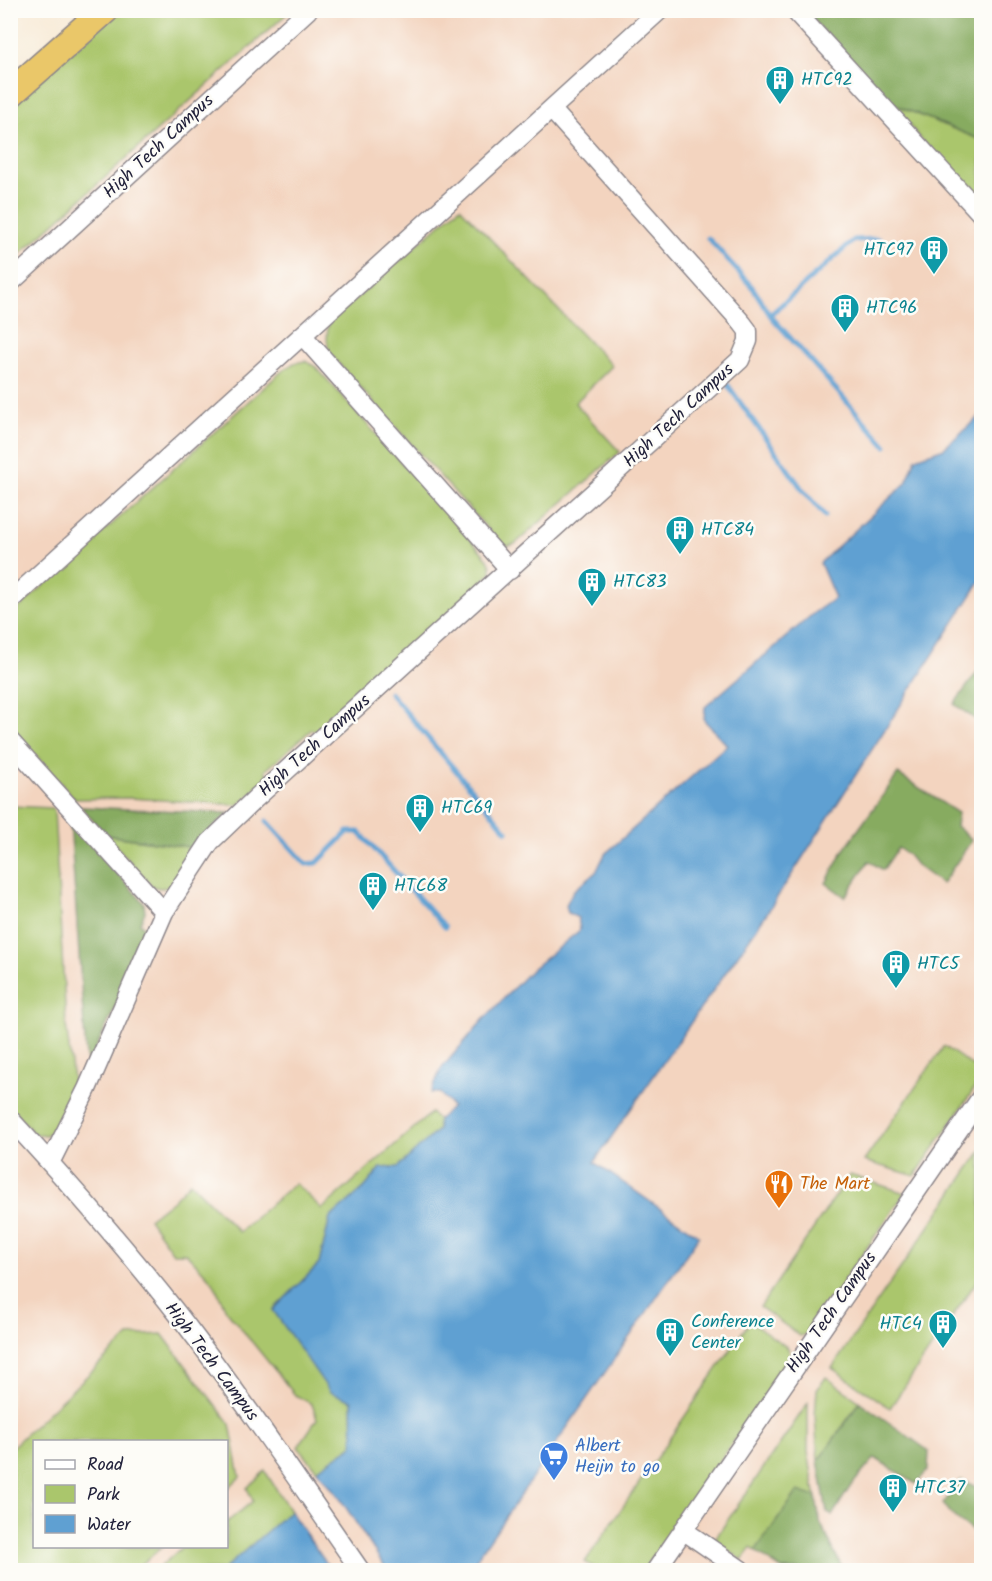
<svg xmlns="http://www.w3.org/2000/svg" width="992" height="1581" viewBox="0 0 992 1581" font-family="Kalam,sans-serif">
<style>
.built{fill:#f3d4bf;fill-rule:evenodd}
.green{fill:#aac66c;stroke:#667454;stroke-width:1.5}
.forest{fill:#87ab60;stroke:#54664e;stroke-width:1.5}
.water{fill:#5fa0d2;stroke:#406186;stroke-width:1.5}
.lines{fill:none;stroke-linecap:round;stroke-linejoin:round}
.stream{stroke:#5fa0d2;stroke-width:5}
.minor-casing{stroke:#8d868a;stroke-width:21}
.highway-casing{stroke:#8d868a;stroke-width:30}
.minor{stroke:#fff;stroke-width:18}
.highway{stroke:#eac769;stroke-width:27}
.labels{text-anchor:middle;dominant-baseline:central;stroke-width:5;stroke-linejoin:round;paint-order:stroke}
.culture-label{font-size:18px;fill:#0d838f;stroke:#fdfcf7;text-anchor:start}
.street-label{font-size:18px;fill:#22223b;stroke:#fdfcf7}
.food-label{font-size:18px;fill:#c56008;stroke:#fdfcf7;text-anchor:start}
.shop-label{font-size:18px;fill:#366cbe;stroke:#fdfcf7;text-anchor:start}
</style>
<rect width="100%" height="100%" fill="#fdfcf7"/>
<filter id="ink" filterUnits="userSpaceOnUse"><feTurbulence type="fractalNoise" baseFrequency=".0167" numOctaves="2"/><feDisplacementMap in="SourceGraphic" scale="12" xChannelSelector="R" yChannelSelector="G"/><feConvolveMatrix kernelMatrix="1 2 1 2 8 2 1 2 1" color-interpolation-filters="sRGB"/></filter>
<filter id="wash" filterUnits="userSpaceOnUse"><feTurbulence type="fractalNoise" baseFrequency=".008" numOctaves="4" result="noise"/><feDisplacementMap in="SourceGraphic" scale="24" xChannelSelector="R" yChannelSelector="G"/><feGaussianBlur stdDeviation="1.35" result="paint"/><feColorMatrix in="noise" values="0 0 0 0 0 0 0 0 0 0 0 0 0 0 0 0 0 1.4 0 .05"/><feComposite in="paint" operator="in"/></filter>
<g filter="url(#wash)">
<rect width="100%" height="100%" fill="#f8ebd8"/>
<!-- built -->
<path class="built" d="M213,11H981V1570H11L10,191ZM34,1442H226V1546H34Z"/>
<!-- green -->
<path class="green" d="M118,11H290L11,262L10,105Z
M888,102L981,140V206Z
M460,207L612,366L575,403L620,452L515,544L504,547L329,353L327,339L328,323Z
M305,361L316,367L488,559L491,566V573L317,734L312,729L265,771L270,777L238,805L130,798L75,799L11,728L10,616L281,372L294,363Z
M10,806L52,808L54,810L66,1024L75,1095L56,1130L44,1136L33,1133L11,1107Z
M106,835L195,848C183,866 178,896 152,886Z
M944,1046L981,1072V1079L915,1176L864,1161Z
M431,1113L438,1120V1130L398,1167L381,1168L365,1187L330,1218L319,1264L273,1310L352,1401L353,1445L317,1470L298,1447L317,1419L312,1404L295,1395L226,1310L213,1282L186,1253H173L149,1219L173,1200L190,1182L239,1232L295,1183L322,1209Z
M981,1151V1275L890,1408L832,1368Z
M850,1175L905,1193L807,1334L800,1336L760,1307Z
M750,1321L788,1348L790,1354L789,1362L644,1570H598L585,1562Z
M162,1334L230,1424L240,1477L227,1489L226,1442H34V1546L162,1547L135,1570H11V1448L129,1336Z
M826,1377L860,1402L818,1461L815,1415L817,1390Z
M808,1403V1452L820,1522L843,1570H783L751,1548L742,1560L714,1540Z
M265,1471L290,1511L223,1570H157L182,1547L226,1546L227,1522L253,1501L247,1488Z"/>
<!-- forest -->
<path class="forest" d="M805,11H981V140L888,102Z
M981,667V723L954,704Z
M898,774L958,813L956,826L972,840L942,884L916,865L908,855L898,848L883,870L869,861L845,897L826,883L843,851Z
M81,807L229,813L209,831L195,848L106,835Z
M70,821L144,903L145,912L140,923L150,935L89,1063L86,1058Z
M860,1402L929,1451L928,1470L916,1484L875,1458L850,1487L832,1516L827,1512L818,1461Z
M961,1480L981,1489V1537L956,1519L943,1504Z
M798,1491L816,1497L820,1522L843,1570H783L755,1551Z"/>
<!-- water -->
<path class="water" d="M981,415V580L767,913L594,1162L699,1236L469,1570H387L339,1497L317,1470L353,1445L352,1401L330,1392L273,1310L319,1264L330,1218L365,1187L381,1168L398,1167L438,1130V1120L452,1107L440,1093H431L441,1069L483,1020L532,969L580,930L578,918L568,913L566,905L573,891L596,872L605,854L727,745L704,720L705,707L815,612L835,598L820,563L906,483L916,458L944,448Z
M290,1511L331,1570H223Z"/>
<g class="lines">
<!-- stream -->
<path class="stream" d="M708,238L753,288L770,315L886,446
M770,315L854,240L879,239
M727,384L802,489L825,516
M390,693L507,831
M267,821L306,864L317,863L348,832H359L445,927"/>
</g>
</g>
<g filter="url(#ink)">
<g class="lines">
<!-- minor casing -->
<g class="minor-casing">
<path id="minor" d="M794,10L982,215
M10,283L308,10
M303,336L510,570
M10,601L660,10
M10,741L164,912
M10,1119C69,1183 127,1249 180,1317C243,1399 301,1485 360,1570
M50,1163L87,1089L164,912L210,842L256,798L740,360L748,341V331L742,323L552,110
M683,1530L741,1570
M656,1570L982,1096"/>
</g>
<!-- highway casing -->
<g class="highway-casing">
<path id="highway" d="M10,94L105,10"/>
</g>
<!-- minor -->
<use href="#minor" class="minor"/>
<!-- highway -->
<use href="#highway" class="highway"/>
</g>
</g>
<!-- icons -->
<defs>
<g id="building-pin" transform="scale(1.5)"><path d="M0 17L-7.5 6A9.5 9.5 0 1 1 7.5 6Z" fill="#0f9aa8" stroke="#fdfcf7"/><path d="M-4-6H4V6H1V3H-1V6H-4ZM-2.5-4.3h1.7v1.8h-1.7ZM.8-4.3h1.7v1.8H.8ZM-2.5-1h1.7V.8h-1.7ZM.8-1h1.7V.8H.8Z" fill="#fff"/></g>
<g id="restaurant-pin" transform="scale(1.5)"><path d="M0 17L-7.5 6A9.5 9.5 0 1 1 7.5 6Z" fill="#e8710a" stroke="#fdfcf7"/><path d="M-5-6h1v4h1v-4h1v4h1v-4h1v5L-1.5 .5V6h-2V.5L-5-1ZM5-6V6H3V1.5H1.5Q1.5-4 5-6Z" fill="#fff"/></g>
<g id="supermarket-pin" transform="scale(1.5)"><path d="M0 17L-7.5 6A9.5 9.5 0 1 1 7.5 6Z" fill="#3f7fe0" stroke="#fdfcf7"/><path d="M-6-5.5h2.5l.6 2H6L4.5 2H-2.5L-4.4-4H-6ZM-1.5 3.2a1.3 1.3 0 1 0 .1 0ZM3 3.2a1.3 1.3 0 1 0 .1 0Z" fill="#fff"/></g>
</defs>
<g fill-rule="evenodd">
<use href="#building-pin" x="780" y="80"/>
<use href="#building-pin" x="934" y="250"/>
<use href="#building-pin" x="845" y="308"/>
<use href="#building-pin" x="680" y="530"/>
<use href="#building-pin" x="592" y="582"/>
<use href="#building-pin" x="420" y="808"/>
<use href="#building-pin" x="373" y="886"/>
<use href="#building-pin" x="896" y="964"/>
<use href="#restaurant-pin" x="779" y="1184"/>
<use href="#building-pin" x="943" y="1324"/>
<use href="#building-pin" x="670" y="1332"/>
<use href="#supermarket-pin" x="554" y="1456"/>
<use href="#building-pin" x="893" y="1488"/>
</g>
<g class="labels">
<!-- culture labels -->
<g class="culture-label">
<text x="801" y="80">HTC92</text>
<text x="913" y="250" text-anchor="end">HTC97</text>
<text x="866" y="308">HTC96</text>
<text x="701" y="530">HTC84</text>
<text x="613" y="582">HTC83</text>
<text x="441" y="808">HTC69</text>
<text x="394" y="886">HTC68</text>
<text x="917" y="964">HTC5</text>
<text x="691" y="1322">Conference<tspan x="691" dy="21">Center</tspan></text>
<text x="922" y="1324" text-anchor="end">HTC4</text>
<text x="914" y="1488">HTC37</text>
</g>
<!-- street labels -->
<g class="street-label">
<text transform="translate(159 147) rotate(-43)">High Tech Campus</text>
<text transform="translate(679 416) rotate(-43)">High Tech Campus</text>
<text transform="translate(315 746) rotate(-42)">High Tech Campus</text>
<text transform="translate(832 1313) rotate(-55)">High Tech Campus</text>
<text transform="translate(211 1362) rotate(53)">High Tech Campus</text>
</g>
<!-- food labels -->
<g class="food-label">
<text x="800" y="1184">The Mart</text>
</g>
<!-- shop labels -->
<g class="shop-label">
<text x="575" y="1446">Albert<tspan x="575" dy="21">Heijn to go</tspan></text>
</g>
</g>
<!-- margin -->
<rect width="992" height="1581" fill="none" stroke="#fdfcf7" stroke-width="36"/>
<!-- legend -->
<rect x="33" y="1440" width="195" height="108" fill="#fdfcf7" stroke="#a5a5ac" stroke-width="1.5"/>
<rect x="45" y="1460" width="30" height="9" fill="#ffffff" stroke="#a5a5ac" stroke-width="1.5"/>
<text x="87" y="1470" font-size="18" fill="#22223b">Road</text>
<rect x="45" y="1485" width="30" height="18" fill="#aac66c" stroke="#a5a5ac" stroke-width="1.5"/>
<text x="87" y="1500" font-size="18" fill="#22223b">Park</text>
<rect x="45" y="1515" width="30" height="18" fill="#5fa0d2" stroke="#a5a5ac" stroke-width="1.5"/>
<text x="87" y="1530" font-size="18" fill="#22223b">Water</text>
</svg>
